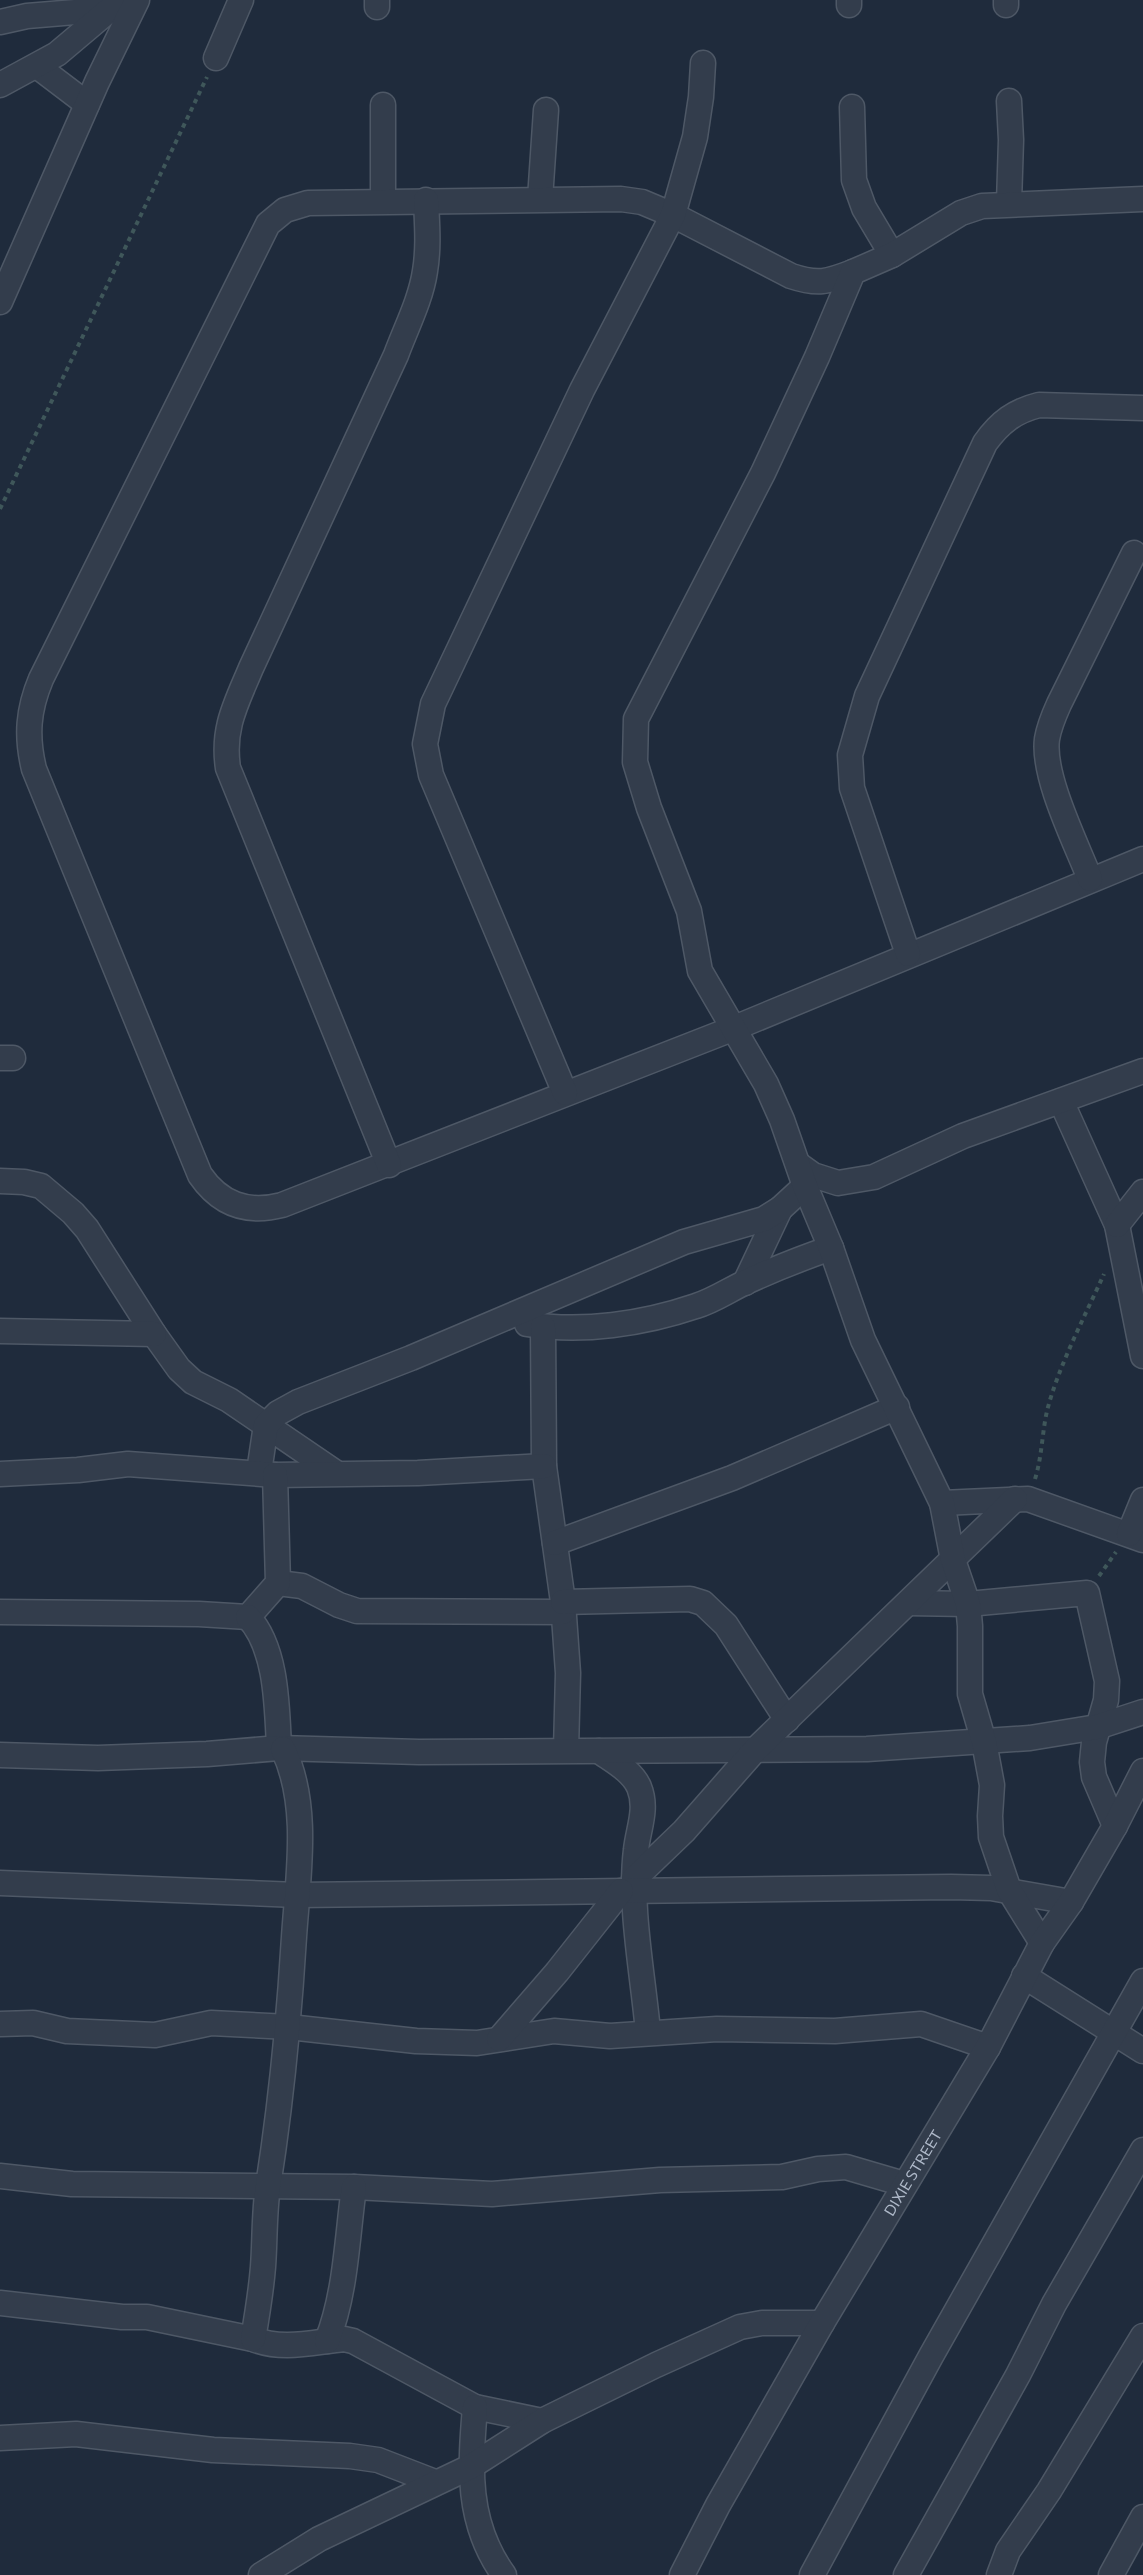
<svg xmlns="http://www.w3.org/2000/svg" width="1143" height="2575" viewBox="0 0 1143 2575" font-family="Commissioner,sans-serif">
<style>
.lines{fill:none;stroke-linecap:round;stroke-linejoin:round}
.street-casing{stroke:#4e5866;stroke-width:27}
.path{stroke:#3f575a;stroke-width:4;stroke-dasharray:4.5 4.5;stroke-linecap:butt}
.street{stroke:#333d4c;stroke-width:24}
.labels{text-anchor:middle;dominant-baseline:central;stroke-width:4.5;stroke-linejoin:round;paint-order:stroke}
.street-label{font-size:15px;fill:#aeb8c8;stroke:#182230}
</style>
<rect width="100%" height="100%" fill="#1f2b3c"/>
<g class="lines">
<!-- street casing -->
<g class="street-casing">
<g id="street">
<path d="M377,0V7"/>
<path d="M849,0V5"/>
<path d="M1006,0V5"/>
<path d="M0,22L27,16L111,9"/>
<path d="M216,58L241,0"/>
<path d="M37,66L87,104"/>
<path d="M0,85L57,54L121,0"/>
<path d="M383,105V201"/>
<path d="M852,107L854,180L864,208L892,255"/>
<path d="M540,199L546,110"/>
<path d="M1009,203L1011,140L1009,101"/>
<path d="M853,272C827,282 818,285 791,276L673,215L642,202L621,199L308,203L285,210L268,224L41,679C28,710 26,736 34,769L200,1175C220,1204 247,1214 282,1205L732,1029L1143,859"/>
<path d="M0,302L97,82L137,0"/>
<path d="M1090,879C1076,843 1042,776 1047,739C1049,727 1054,715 1059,704L1134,553"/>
<path d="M908,954L852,788L850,755L867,696L985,443C1000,422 1015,411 1039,405L1143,408"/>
<path d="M0,1058H13"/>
<path d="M565,1093L431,775L425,744L433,704L582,390L673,215L695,137L701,97L703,63"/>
<path d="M1061,1101L1117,1225L1143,1356"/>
<path d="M389,1165L228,768C222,728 236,704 251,668L396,355C406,328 421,299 425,271C429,247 427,224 426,200"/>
<path d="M799,1165L813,1175L838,1183L874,1177L963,1136L1143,1071"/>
<path d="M0,1181L24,1182L41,1186L73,1213L87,1229L154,1334L179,1369L193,1382L229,1400L336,1473"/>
<path d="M1117,1225L1143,1192"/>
<path d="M745,1283L780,1209"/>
<path d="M527,1324C582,1333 643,1324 696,1306C713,1301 729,1290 746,1282C774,1269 802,1258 831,1248"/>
<path d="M543,1327L544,1466L563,1602L568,1673L566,1750"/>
<path d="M0,1331L154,1334"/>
<path d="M259,1472L266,1425L278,1413L298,1402L411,1358L684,1242L764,1219L780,1209L805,1186"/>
<path d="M0,1474L78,1470L128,1464L275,1475L418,1473L544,1466"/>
<path d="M942,1503L1028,1499L1143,1540"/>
<path d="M1129,1534L1143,1500"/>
<path d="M555,1543L732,1478L897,1407"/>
<path d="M278,1583L302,1586L339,1605L357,1611L563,1612"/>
<path d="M563,1602L690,1599L703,1603L726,1625L787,1720"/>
<path d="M908,1603L968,1604L1087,1593L1107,1681L1106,1700L1094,1742L1092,1762L1094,1777L1115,1826"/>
<path d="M0,1612L199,1614L248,1617L278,1583L275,1475"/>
<path d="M248,1617C277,1648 277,1707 279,1748"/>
<path d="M599,1751C613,1761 632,1771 639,1787C648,1809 638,1829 636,1850C629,1906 643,1975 648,2032"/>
<path d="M0,1755L98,1758L207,1754L279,1748L419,1752L867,1749L1030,1738L1097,1727L1143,1712"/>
<path d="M634,1879L684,1831L755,1750L1015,1499"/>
<path d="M0,1883L297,1895L951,1887L991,1888L1071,1902"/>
<path d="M1042,1943L1009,1890L991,1837L990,1816L992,1785L984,1742L970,1694V1626L968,1604L953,1560L942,1503L863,1340L831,1248L805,1186L782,1120L766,1084L700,971L689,911L649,808L635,762L636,719L763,473L817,357L853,272L892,255L961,213L982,206L1143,199"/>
<path d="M1024,1976L1143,2051"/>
<path d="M0,2024L33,2023L67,2031L155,2035L211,2023L289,2027L416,2041L477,2043L554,2031L610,2036L717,2029L835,2031L921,2024L988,2047"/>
<path d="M499,2039L557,1972L621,1891"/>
<path d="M0,2176L72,2184L354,2187L492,2194L660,2180L782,2177L818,2169L846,2167L904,2184"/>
<path d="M0,2303L122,2317H147L253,2339C283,2351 313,2342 344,2339L353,2341L475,2407L542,2421"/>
<path d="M253,2339C257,2316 261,2291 263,2267C265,2240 264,2213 268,2186C281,2103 289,2020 294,1937C298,1876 310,1805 283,1749"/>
<path d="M327,2341C346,2293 347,2238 354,2187"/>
<path d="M475,2407C470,2467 466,2523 504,2575"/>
<path d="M0,2438L76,2434L213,2450L350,2456L378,2460L435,2482"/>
<path d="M261,2575L319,2539L470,2467L542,2421L656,2365L740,2327L762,2323H822"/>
<path id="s1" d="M682,2575L718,2505L822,2323L988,2047L1042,1943L1071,1902L1115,1826L1143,1771"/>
<path d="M812,2575L931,2356L1143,1981"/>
<path d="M906,2575L1018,2375L1054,2304L1143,2150"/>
<path d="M999,2575L1008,2551L1049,2491L1143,2336"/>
<path d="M1111,2575L1143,2517"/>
</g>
</g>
<!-- path -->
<path class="path" d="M0,509L207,77
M1035,1479C1042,1457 1042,1433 1047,1411C1058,1367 1085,1316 1104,1274
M1099,1576L1116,1552"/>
<!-- street -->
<use href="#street" class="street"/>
</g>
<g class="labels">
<!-- street labels -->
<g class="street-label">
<text stroke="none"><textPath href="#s1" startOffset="464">DIXIE STREET</textPath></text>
</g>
</g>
</svg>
